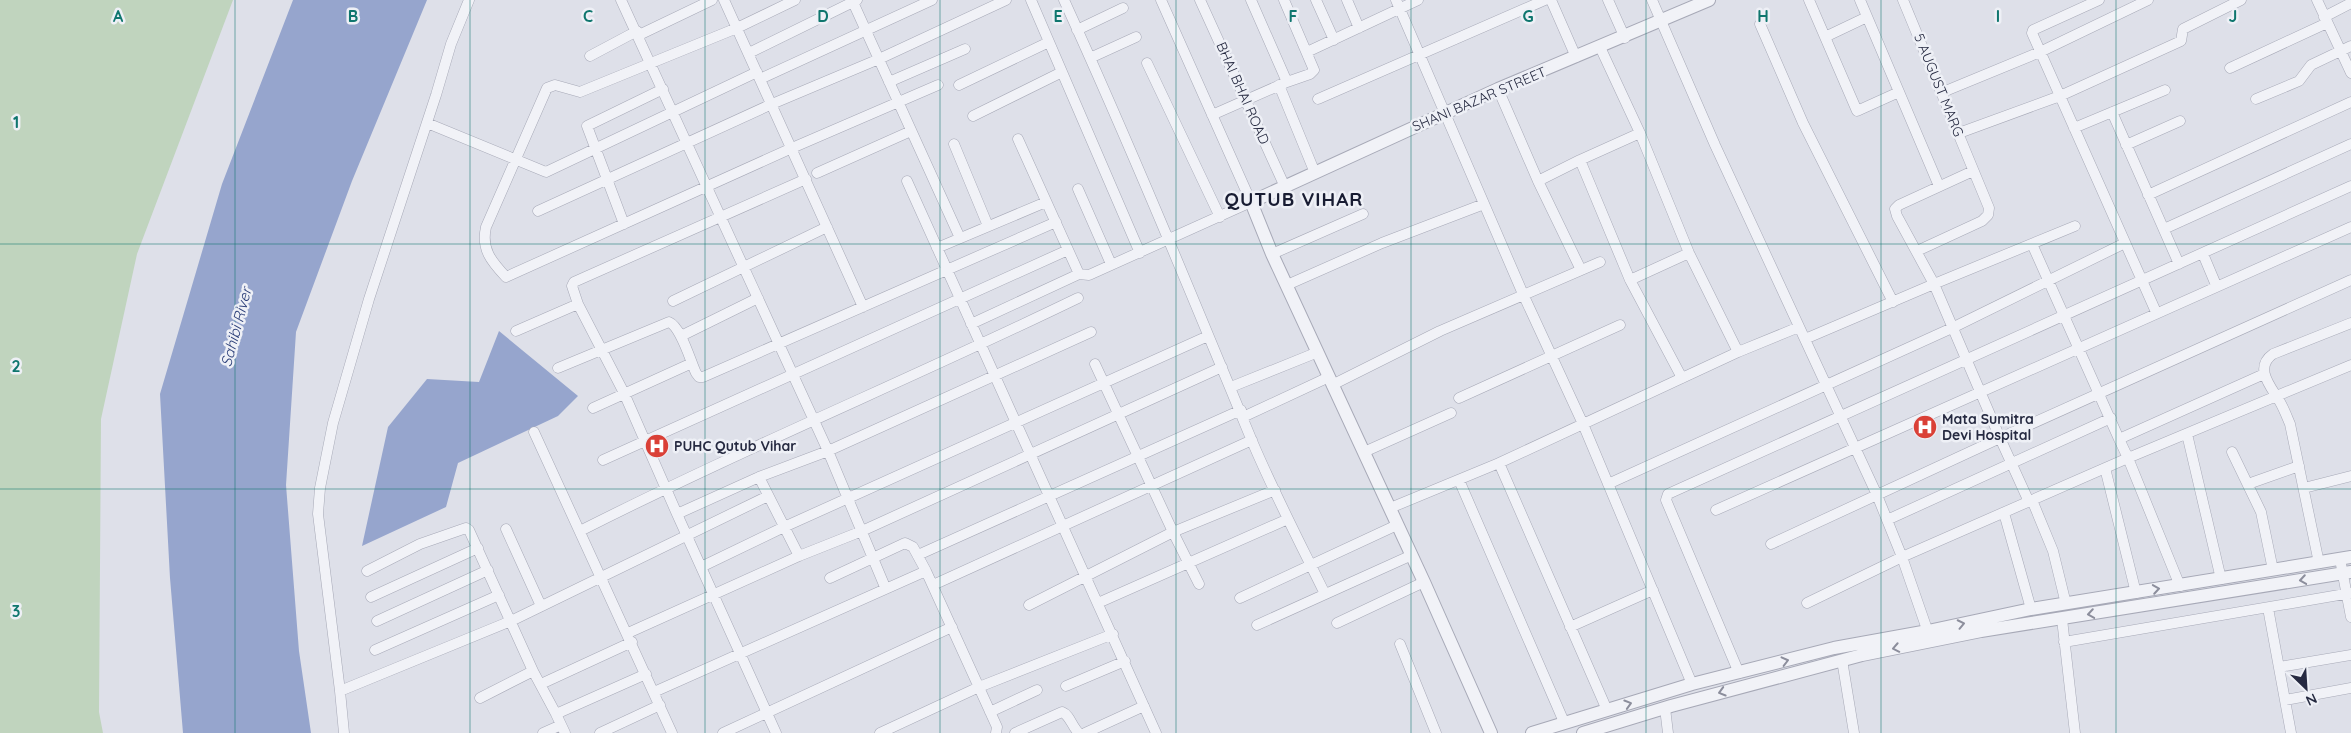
<svg xmlns="http://www.w3.org/2000/svg" width="2351" height="733" viewBox="0 0 2351 733" font-family="Quicksand,sans-serif">
<style>
.green{fill:#c0d4be}
.water{fill:#96a5cd}
.lines{fill:none;stroke-linecap:round;stroke-linejoin:round}
.minor-casing{stroke:#a7a9b7;stroke-width:11}
.tertiary-casing{stroke:#a7a9b7;stroke-width:14}
.minor{stroke:#f1f2f7;stroke-width:10}
.tertiary{stroke:#f1f2f7;stroke-width:12}
.oneway{stroke:#8c8e9c}
.grid{fill:none;stroke:#0f766e;stroke-width:1;stroke-opacity:0.55}
.labels{text-anchor:middle;dominant-baseline:central;stroke-width:5;stroke-linejoin:round;paint-order:stroke}
.street-label{font-size:14px;fill:#262a41;stroke:#eef0f6}
.poi-label{font-size:14px;font-weight:bold;fill:#262a41;stroke:#eef0f6;text-anchor:start}
.water-label{font-size:15px;font-style:italic;fill:#2c3f79;stroke:#eef0f6}
.district-label{font-size:19px;font-weight:bold;letter-spacing:1px;fill:#181c32;stroke:#eef0f6}
.grid-label{font-size:16px;text-anchor:middle;font-weight:bold;fill:#0f766e;stroke:#eef0f6;stroke-width:5;stroke-linejoin:round;paint-order:stroke}
</style>
<rect width="100%" height="100%" fill="#dee0e9"/>
<!-- green -->
<path class="green" d="M0,0H233L137,254L101,419L99,712L103,733H0Z"/>
<!-- water -->
<path class="water" d="M293,0H427L352,181L296,332L286,485L299,651L311,733H183L170,578L160,394L222,184Z
M499,331L578,396L558,416L458,463L446,507L362,546L388,427L427,379L479,382Z"/>
<g class="lines">
<!-- minor casing -->
<g class="minor-casing">
<path id="minor" d="M621,0L828,451L885,587
M724,0L863,307
M795,0L737,28L580,92L555,85L547,88L486,227C481,249 491,261 506,277L792,148L938,85
M852,0L960,238
M1031,0L1140,253
M1064,0C1130,145 1191,293 1252,441C1274,493 1300,543 1325,594
M1200,0L1285,187
M1284,0L1314,70L1310,74L1287,82
M1316,0L1334,40
M1347,0L1359,28
M1396,0L1523,294L1583,424L1692,684
M1551,0L1576,57
M1608,0L1625,38
M1652,0L1715,145L1877,495L1902,557L1930,638
M1809,0L1857,111L1899,92
M1860,0L1939,186
M1903,0L1989,208L1988,215L1982,221L1917,251
M2099,0L2033,30L2032,33L2156,312
M2317,0L2351,73
M2324,17L2351,3
M1760,24L1803,123L1893,302
M1077,30L1123,8
M639,35L712,0
M1825,37L1867,17
M1600,47L1640,133
M1307,52L1418,0
M749,53L857,0
M590,56L637,31
M1090,58L1136,37
M1147,63L1220,217
M2230,68L2327,23
M760,79L932,0
M889,82L965,49
M959,85L1049,42
M1279,85L1315,173
M1498,89L1538,181L1581,270
M1943,92L2040,52L2148,0
M1318,99L1545,0
M2256,99L2299,81L2311,65L2351,46
M2112,112L2179,264
M1212,115L1287,82L1251,0
M973,116L1062,72
M427,123L546,172L757,72
M2074,128L2165,90
M1959,133L2060,96L2181,41L2183,29L2241,0
M1018,139L1079,274L1089,275L1251,202L1161,0
M954,144L988,226
M2126,145L2180,121
M1580,160L1630,280L1682,378
M817,173L911,131
M907,181L1156,733
M1538,181L1580,160L1640,133L1689,253L1738,352
M1078,189L1111,264
M2148,195L2351,102
M538,211L772,104L879,59L1006,0
M624,224L587,126L663,89
M2075,226L1934,284L2000,438L2351,280
M2164,229L2351,144
M2032,244L2119,439
M937,248L1046,202
M1272,254L1363,214
M2203,254L2216,285
M1630,280L1689,253
M1287,285L1382,243L1484,204
M673,301L827,227
M971,324L1079,274
M516,331L578,304
M681,336L758,298
M1805,339L1934,284L1897,216L1895,209L1899,205L1973,171
M558,368L669,322C681,327 690,360 696,373L699,377H703L1056,222
M2264,374L2119,439L2128,458L2351,365
M1332,385L1440,331L1600,262
M1231,387L1318,352
M1459,398L1620,325
M593,408L692,363
M1243,417L1329,377
M534,432L672,733
M2187,434L2221,579
M1364,452L1451,413
M2232,452L2261,512L2273,570
M603,460L1068,250
M1499,463L1607,710
M2105,468L2136,593
M759,477L799,556
M1459,480L1564,722
M1608,484L1952,328L2125,243
M2248,484L2299,466
M2304,488L2351,476
M2032,500L2053,551L2066,604
M1390,508L1499,463L1738,352L1799,327
M1716,510L2351,227
M2004,513L2031,609
M677,514L624,393L578,304L572,286L574,282L806,179
M1887,520L2111,418
M506,529L541,606
M580,531C744,448 913,378 1078,298
M1771,544L2000,438L2029,502
M918,555L1241,410
M2340,559L2351,617
M2319,563L2290,424C2287,417 2284,409 2280,402C2272,388 2253,368 2273,354L2351,323
M701,567L784,527L1208,336
M367,571L420,544L466,528L469,530L533,671L556,714
M830,578L905,543L913,547L926,571
M1199,584L1173,532L1275,490
M933,585L1252,440
M371,597L478,548
M1240,598L1397,525
M1098,603L1288,519
M1807,603L1902,557L2128,458L2180,586
M1029,605L1173,532L1095,364
M2268,608L2291,733
M2062,619L2075,733
M377,621L488,570
M1337,623L1424,582
M1257,625L1412,555
M1570,627L1653,590
M628,633L799,556L862,531L1222,367
M2064,642L2351,593
M1400,644L1436,733
M375,650L499,595
M1842,660L1854,733
M2279,667L2351,655
M1739,673L1666,500L1668,494L2351,186
M541,684L632,642
M1066,686L1125,661
M340,691L318,514L320,488L333,423L369,299L436,95L451,44L469,0
M654,692L926,571L997,727L996,733
M480,698L533,671
M2285,700L2351,688
M1665,708L1668,733
M990,712L1037,690
M344,733L340,691L511,621L768,496
M543,733L561,725
M565,733L556,714L646,674
M600,733L660,705
M723,733L952,627
M776,733L677,514L759,477L828,451L1091,332
M880,733L979,687L1113,634
M1015,733L1062,712C1070,715 1072,727 1079,733
M1085,733L1144,706"/>
</g>
<!-- tertiary casing -->
<g class="tertiary-casing">
<path id="tertiary" d="M1491,733L1424,582L1272,254L1251,202L1498,89L1709,0
M1532,733L1692,684L1834,648L1928,631L2031,609L2351,557
M1583,733L1671,706L1862,655L1981,631L2351,572"/>
</g>
<!-- minor -->
<use href="#minor" class="minor"/>
<!-- tertiary -->
<use href="#tertiary" class="tertiary"/>
</g>
<!-- one-way arrows -->
<defs><path id="oneway-chevron" d="M-2-3.5L2.5 0L-2 3.5" fill="none" stroke-width="1.6" stroke-linecap="round" stroke-linejoin="round" transform="scale(1.25)"/></defs>
<g class="oneway">
<use href="#oneway-chevron" transform="translate(2303 580) rotate(171)"/>
<use href="#oneway-chevron" transform="translate(2156 589) rotate(-9)"/>
<use href="#oneway-chevron" transform="translate(2091 614) rotate(171)"/>
<use href="#oneway-chevron" transform="translate(1961 624) rotate(-12)"/>
<use href="#oneway-chevron" transform="translate(1896 648) rotate(169)"/>
<use href="#oneway-chevron" transform="translate(1785 661) rotate(-14)"/>
<use href="#oneway-chevron" transform="translate(1722 692) rotate(164)"/>
<use href="#oneway-chevron" transform="translate(1628 704) rotate(-17)"/>
</g>
<!-- grid -->
<path class="grid" d="M235,0V733M470,0V733M705,0V733M940,0V733M1176,0V733M1411,0V733M1646,0V733M1881,0V733M2116,0V733M0,244H2351M0,489H2351"/>
<!-- icons -->
<defs>
<g id="hospital-disc" transform="scale(1.25)"><circle r="9.5" fill="#da4037" stroke="#eef0f6"/><path d="M-5-5h3v3.5h4V-5h3V5h-3V1.5h-4V5h-3Z" fill="#fff"/></g>
</defs>
<g fill-rule="evenodd">
<use href="#hospital-disc" x="1925" y="427"/>
<use href="#hospital-disc" x="657" y="446"/>
</g>
<g class="labels">
<!-- street labels -->
<g class="street-label">
<text transform="translate(1939 85) rotate(68)">5 AUGUST MARG</text>
<text transform="translate(1243 93) rotate(66)">BHAI BHAI ROAD</text>
<text transform="translate(1479 99) rotate(-23)">SHANI BAZAR STREET</text>
</g>
<!-- poi labels -->
<g class="poi-label">
<text x="1942" y="419">Mata Sumitra<tspan x="1942" dy="16">Devi Hospital</tspan></text>
<text x="674" y="446">PUHC Qutub Vihar</text>
</g>
<!-- water labels -->
<g class="water-label">
<text transform="translate(236 327) rotate(-75)">Sahibi River</text>
</g>
<!-- district labels -->
<g class="district-label">
<text x="1294" y="199">QUTUB VIHAR</text>
</g>
</g>
<g class="grid-label">
<text x="118" y="22">A</text>
<text x="353" y="22">B</text>
<text x="588" y="22">C</text>
<text x="823" y="22">D</text>
<text x="1058" y="22">E</text>
<text x="1293" y="22">F</text>
<text x="1528" y="22">G</text>
<text x="1763" y="22">H</text>
<text x="1998" y="22">I</text>
<text x="2233" y="22">J</text>
<text x="16" y="128">1</text>
<text x="16" y="372">2</text>
<text x="16" y="617">3</text>
</g>
<!-- north arrow -->
<g transform="translate(2306 688) rotate(155)" stroke="#eef0f6" stroke-width="4" paint-order="stroke">
<path d="M0-4L9 19L0 12L-9 19Z" fill="#262a41"/>
<text y="-8" font-size="14" font-weight="bold" text-anchor="middle" fill="#262a41">N</text>
</g>
</svg>
